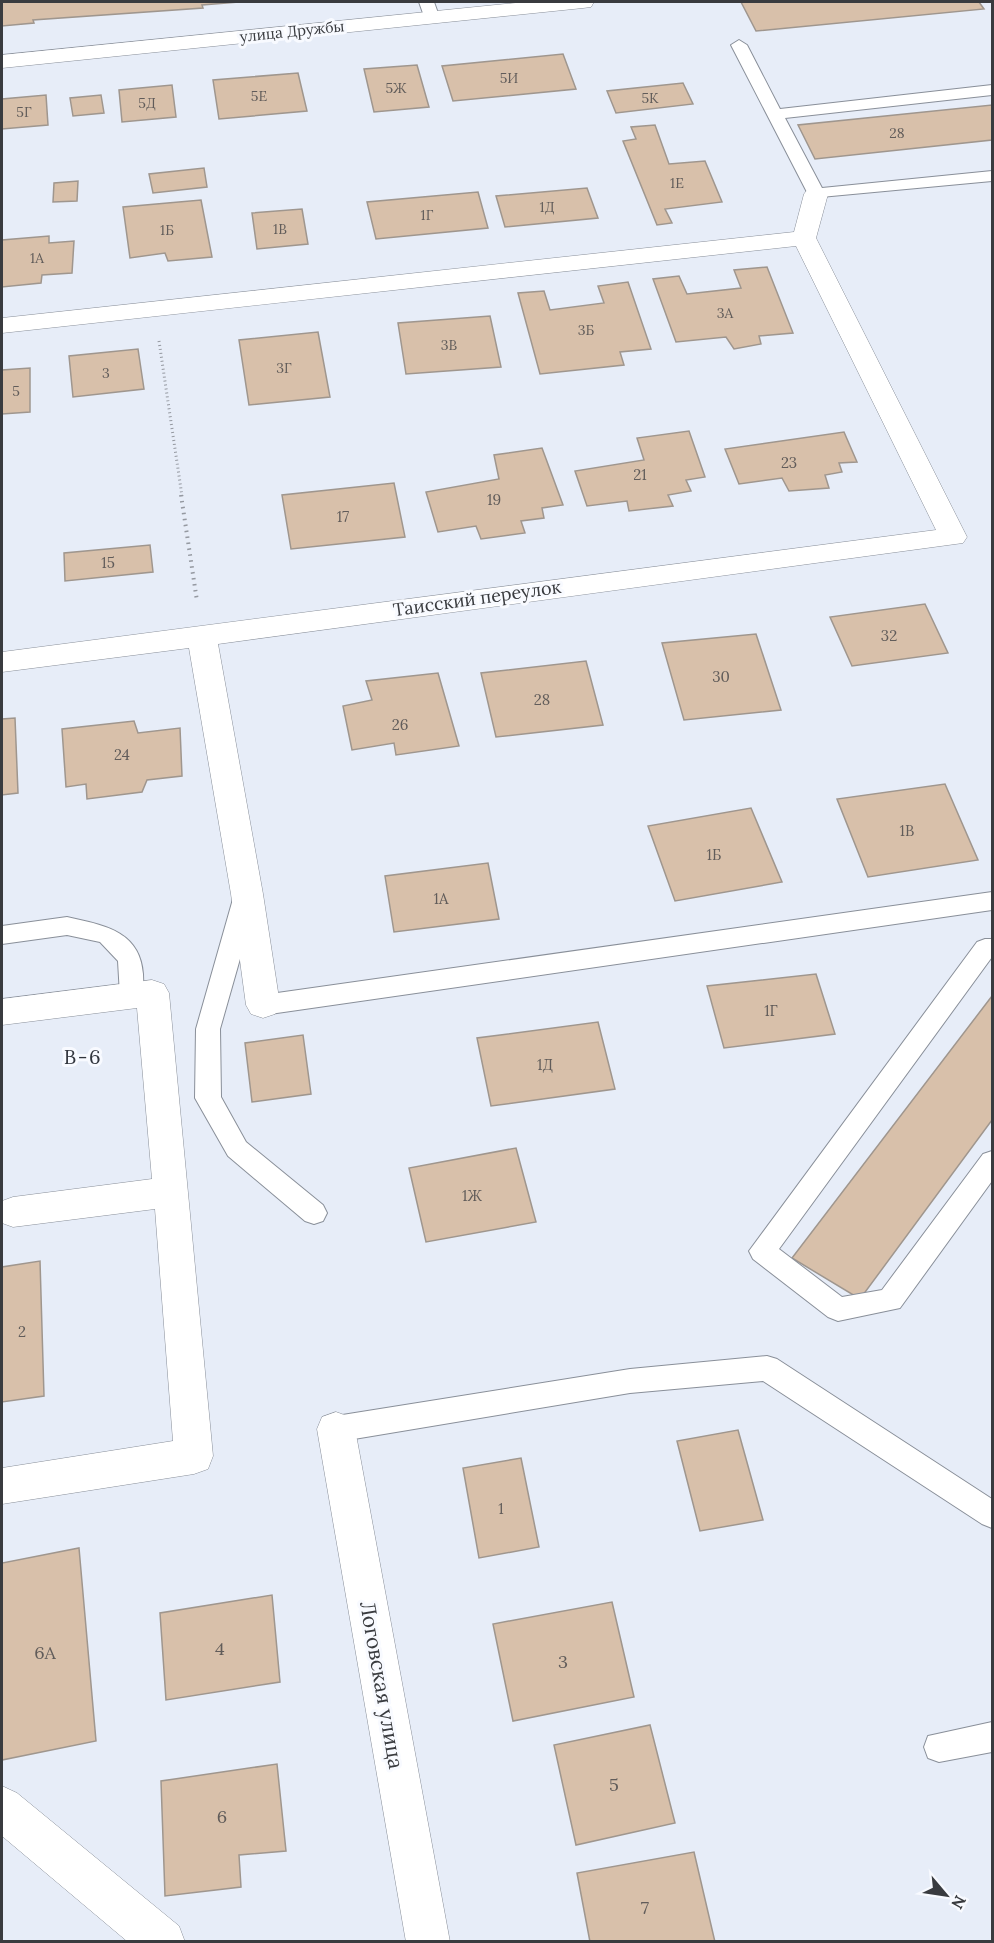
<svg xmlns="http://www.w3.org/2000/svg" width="994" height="1943" viewBox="0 0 994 1943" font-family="Lora,serif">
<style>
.building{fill:#d8c0aa;stroke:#9f968e;stroke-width:1.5}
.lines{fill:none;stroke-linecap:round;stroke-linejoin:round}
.service-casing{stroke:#898f99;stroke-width:2}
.minor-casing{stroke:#898f99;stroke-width:1}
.path-far1{stroke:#9599a1;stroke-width:3;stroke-dasharray:1 3;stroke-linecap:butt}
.path{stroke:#9599a1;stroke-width:4;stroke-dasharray:1.5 4.5;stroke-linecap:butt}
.service{fill:#fff;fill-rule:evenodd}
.minor{fill:#fff;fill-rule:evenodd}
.labels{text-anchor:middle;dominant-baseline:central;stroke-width:6;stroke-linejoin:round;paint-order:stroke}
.far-number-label{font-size:14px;fill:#615c5a}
.far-street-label{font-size:15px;fill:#393b3f;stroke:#f8faff}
.number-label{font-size:15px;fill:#615c5a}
.street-label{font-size:18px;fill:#393b3f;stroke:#f8faff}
.near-number-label{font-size:18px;fill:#615c5a}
.neighbourhood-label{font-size:20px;letter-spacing:1.5px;fill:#31353d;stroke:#f8faff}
.near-street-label{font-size:21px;fill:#393b3f;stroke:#f8faff}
</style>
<rect width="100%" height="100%" fill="#e7edf8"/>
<!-- building -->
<path class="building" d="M2,2H239L202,5L203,8L33,20L34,23L2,26Z
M741,2H979L984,9L756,31Z
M563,54L576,89L453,101L442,66Z
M417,65L429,107L374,112L364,69Z
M298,73L307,111L219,119L213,80Z
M683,83L693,104L616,113L607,91Z
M172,85L176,117L122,122L119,90Z
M46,95L48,125L2,129V99Z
M101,95L104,113L73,116L70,98Z
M992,105V140L815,159L798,125Z
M655,125L669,164L705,161L722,202L665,209L672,223L657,225L623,141L636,139L631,127Z
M204,168L207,187L153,193L149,174Z
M78,181L77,201L53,202L54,183Z
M587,188L598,218L505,227L496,196Z
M478,192L488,228L376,239L367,202Z
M201,200L212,257L168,261L165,253L130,258L123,207Z
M302,209L308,244L257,249L252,213Z
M49,236V243L74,241L72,273L42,275L41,283L2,287V240Z
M767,267L793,333L759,336L761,344L734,349L726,337L676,342L653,279L679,276L687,294L741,288L734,270Z
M628,282L651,349L620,352L624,365L540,374L518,293L544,291L550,310L604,303L598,286Z
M490,316L501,367L406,374L398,323Z
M318,332L330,397L249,405L239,340Z
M138,349L144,389L73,397L69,356Z
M30,368V412L2,414V370Z
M689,431L705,477L686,480L691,491L668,495L673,506L629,511L627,501L587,506L575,471L644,460L637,438Z
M844,432L857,462L839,463L842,472L825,475L829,488L789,491L782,478L739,484L725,449Z
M542,448L563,505L542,508L544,518L521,521L525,533L481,539L476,526L438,532L426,492L499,479L494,455Z
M394,483L405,537L291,549L282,495Z
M150,545L153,572L65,581L64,553Z
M925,604L948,653L852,666L830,617Z
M756,634L781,710L684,720L662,643Z
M586,661L603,725L496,737L481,673Z
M438,673L459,746L396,755L394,743L352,750L343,706L372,700L366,681Z
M15,718L18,793L2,795V719Z
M134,721L138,733L180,728L182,776L147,780L142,792L87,799L86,784L66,787L62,729Z
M945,784L978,860L868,877L837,799Z
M751,808L782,882L675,901L648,826Z
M488,863L499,919L394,932L385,876Z
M816,974L835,1034L724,1048L707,986Z
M992,996V1120L860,1299L792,1258Z
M598,1022L615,1089L491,1106L477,1038Z
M303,1035L311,1094L252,1102L245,1043Z
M516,1148L536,1222L426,1242L409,1168Z
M40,1261L44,1396L2,1402V1267Z
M738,1430L763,1520L700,1531L677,1441Z
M521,1458L539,1547L479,1558L463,1468Z
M79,1548L96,1741L2,1760V1563Z
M272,1595L280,1682L166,1700L160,1613Z
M612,1602L634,1697L513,1721L493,1624Z
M650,1725L675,1823L576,1845L554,1745Z
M277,1764L286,1851L239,1855L241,1887L165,1896L161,1781Z
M694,1852L715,1942H590L577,1873Z"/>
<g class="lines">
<!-- service casing -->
<g class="service-casing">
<path id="service" d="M419,2H434L439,16L437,19H425Z
M739,40L747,45L780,109L992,85V95L785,118L822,188L992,171V181L810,198L731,45Z
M245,890L253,893L257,899L220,1029L221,1097L246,1142L323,1205L327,1213L323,1221L314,1224L305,1221L228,1156L195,1098L196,1029L233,899L237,893Z
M992,892V910L263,1015L254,1012L251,1005L254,998L263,995Z
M67,917C102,925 140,930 143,974C143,984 145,993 141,1002L132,1004L123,1002L120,995L118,961L100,942L67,935L2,944V926Z
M985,939H992V957L779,1249L842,1297L882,1290L983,1154L992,1151V1181L900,1308L838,1321L828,1317L753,1259L749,1251L977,942Z
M767,1356L777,1359L992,1499V1528L982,1524L763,1381L630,1393L336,1442L326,1438L322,1429L326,1420L336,1416L630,1369Z
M992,1722V1752L939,1762L928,1758L924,1747L928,1736Z"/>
</g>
<!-- minor casing -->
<g class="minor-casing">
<path id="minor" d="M526,2H594L591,7L583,8L2,68V55Z
M816,187L824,189L828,194L816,238L967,537L963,543L218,644L263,894L280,1005L275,1014L263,1018L251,1014L246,1005L231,894L189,648L2,672V652L936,530L796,246L2,333V318L794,232L804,194L808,189Z
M152,980L164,984L169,993L213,1456L208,1469L194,1474L2,1504V1468L173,1441L155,1209L13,1227L2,1223V1201L13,1197L152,1179L137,1008L2,1025V999Z
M336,1412L350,1417L355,1429L450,1942H406L317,1429L322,1417Z
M2,1786L17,1793L179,1926L185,1942H128L2,1836Z"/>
</g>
<!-- path-far1 -->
<path class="path-far1" d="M159,341L182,496"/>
<!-- path -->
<path class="path" d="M181,495L197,601"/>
<!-- service -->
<use href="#service" class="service"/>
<!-- minor -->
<use href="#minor" class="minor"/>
</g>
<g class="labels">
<!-- far-number labels -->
<g class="far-number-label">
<text x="509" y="78">5И</text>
<text x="396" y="88">5Ж</text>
<text x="259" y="96">5Е</text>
<text x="650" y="98">5К</text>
<text x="147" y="103">5Д</text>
<text x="24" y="112">5Г</text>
<text x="897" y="133">28</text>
<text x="677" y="183">1Е</text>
<text x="547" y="207">1Д</text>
<text x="427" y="215">1Г</text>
<text x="280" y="229">1В</text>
<text x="167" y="230">1Б</text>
<text x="37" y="258">1А</text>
<text x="725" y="313">3А</text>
<text x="586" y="330">3Б</text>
<text x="449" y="345">3В</text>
<text x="284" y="368">3Г</text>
<text x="106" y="373">3</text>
<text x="16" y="391">5</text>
</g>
<!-- far-street labels -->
<g class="far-street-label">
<text transform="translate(292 31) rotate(-6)">улица Дружбы</text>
</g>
<!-- number labels -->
<g class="number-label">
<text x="789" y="462">23</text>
<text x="640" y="474">21</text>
<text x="494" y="499">19</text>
<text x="343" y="516">17</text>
<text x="108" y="562">15</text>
<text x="889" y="635">32</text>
<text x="721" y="676">30</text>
<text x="542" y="699">28</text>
<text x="400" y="724">26</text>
<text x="122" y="754">24</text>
<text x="907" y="830">1В</text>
<text x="714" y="854">1Б</text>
<text x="441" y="898">1А</text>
<text x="771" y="1010">1Г</text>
<text x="545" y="1064">1Д</text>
<text x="472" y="1195">1Ж</text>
<text x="22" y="1331">2</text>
<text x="501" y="1508">1</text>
</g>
<!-- street labels -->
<g class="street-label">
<text transform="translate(477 598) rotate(-8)">Таисский переулок</text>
</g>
<!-- near-number labels -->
<g class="near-number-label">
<text x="220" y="1648">4</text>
<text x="45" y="1652">6А</text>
<text x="563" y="1661">3</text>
<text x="614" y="1784">5</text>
<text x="222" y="1816">6</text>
<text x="645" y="1907">7</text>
</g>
<!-- neighbourhood labels -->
<g class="neighbourhood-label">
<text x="83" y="1056">В-6</text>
</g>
<!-- near-street labels -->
<g class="near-street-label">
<text transform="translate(382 1685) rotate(80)">Логовская улица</text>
</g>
</g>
<!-- border -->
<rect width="994" height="1943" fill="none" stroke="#393b3f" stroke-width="6"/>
<!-- north arrow -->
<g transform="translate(946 1895) rotate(119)" stroke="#f8faff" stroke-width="4.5" paint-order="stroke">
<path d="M0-4.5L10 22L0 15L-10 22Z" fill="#393b3f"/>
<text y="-9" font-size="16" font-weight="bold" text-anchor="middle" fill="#393b3f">N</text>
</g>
</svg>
